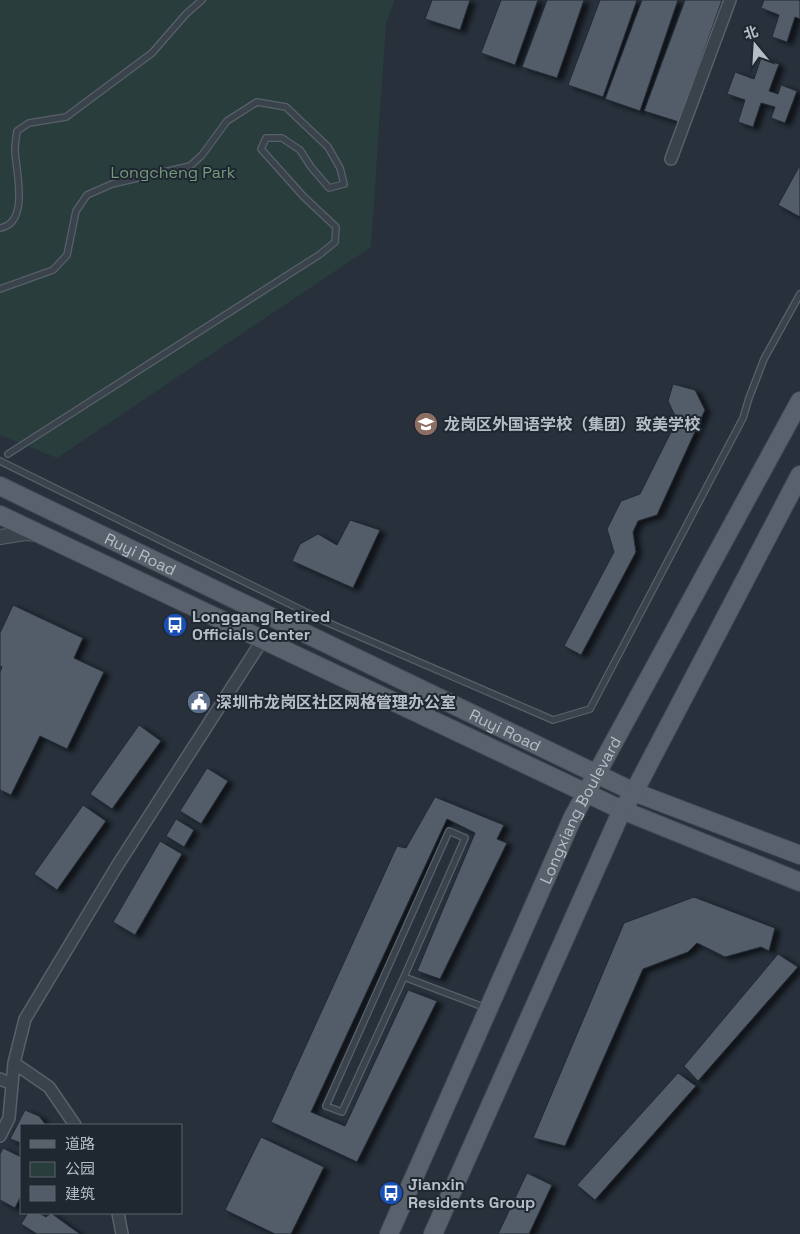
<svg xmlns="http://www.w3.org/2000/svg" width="800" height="1234" viewBox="0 0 800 1234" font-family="'Space Grotesk','Noto Sans SC',sans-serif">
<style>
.green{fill:#2a3d3d}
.building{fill:#525c69;stroke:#212933;filter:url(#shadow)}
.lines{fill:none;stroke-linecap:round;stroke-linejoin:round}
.service-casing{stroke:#58606a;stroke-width:8}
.minor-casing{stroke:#58606a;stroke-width:14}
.tertiary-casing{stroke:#58606a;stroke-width:16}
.primary-casing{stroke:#434b55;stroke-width:20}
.service{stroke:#3a424c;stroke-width:5.5}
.minor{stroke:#3a424c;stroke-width:11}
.tertiary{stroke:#3a424c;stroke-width:14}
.primary{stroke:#59616c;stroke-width:18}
.labels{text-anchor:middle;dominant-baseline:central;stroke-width:4;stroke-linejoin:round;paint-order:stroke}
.park-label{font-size:16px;fill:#779a7e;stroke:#1f2731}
.poi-label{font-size:16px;font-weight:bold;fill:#b6bdc7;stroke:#1f2731;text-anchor:start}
.street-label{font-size:16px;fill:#b6bdc7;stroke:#1f2731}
</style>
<defs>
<filter id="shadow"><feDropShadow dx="5.5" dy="3" stdDeviation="2.5" flood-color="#0009"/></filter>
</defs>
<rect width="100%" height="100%" fill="#27303b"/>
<!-- green -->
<path class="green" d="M0,0H395L386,23L371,247L57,458L0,435Z"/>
<!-- building -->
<path class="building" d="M432,0H470L460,30L425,19Z
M501,0H538L515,65L481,53Z
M547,0H584L557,78L522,67Z
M600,0H637L603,97L568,85Z
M642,0H678L640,111L605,99Z
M685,0H722L679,122L644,111Z
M764,0H800V19L795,17L787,42L772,37L779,15L761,8Z
M761,58L779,64L769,91L778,94L781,85L797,91L785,123L771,118L775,107L761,103L753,127L738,122L745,100L727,94L735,72L754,79Z
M800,165V217L778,205Z
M673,384L695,390L705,410L657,515L638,521L633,532L636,552L581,655L564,646L614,552L607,529L621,501L640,494L677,420L668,401Z
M350,520L380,530L353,588L292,561L300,544L318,534L337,545Z
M13,605L83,638L74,658L104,672L67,749L40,736L11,795L0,790V672L2,667L0,666V633Z
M139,725L161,741L112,809L90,794Z
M207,768L228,781L201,824L180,811Z
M435,797L504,825L497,839L507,843L440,979L417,971L475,833L447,819L311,1112L345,1126L408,990L437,1001L357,1162L271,1122L397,846L406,848Z
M83,805L106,821L57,890L34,874Z
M176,819L194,830L184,847L166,836Z
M160,841L182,854L135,935L113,922Z
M694,897L775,928L769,951L761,947L725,957L697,943L688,952L643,969L565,1146L533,1138L624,923Z
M778,954L798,967L698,1081L684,1066Z
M678,1073L696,1086L595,1200L577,1185Z
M25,1110L39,1116L46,1125H21V1143L10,1139Z
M261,1137L324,1167L291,1234H275L225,1210Z
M3,1148L21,1157V1196L15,1208L0,1200V1154Z
M527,1173L552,1185L529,1234H498Z
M28,1213H39L46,1217L51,1213L80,1234H37L21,1224Z"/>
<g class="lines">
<!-- service casing -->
<g class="service-casing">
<path id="service" d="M0,228C30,223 16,171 15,151C15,144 16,137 17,131L29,123L66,117L152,53L186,14L202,0
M0,289L53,270L67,255L76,211L87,195L112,184L190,166L202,155L227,121L257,102L286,107L328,147L340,168L344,184L329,188L311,167L300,150L282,138H266L261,149L304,197L336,227L335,242L319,255L8,454
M0,461L324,621L553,720L590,709L743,418L749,398L764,359L800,294
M404,977L465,838L449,831L326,1106L342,1112L404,977L486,1008"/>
</g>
<!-- minor casing -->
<g class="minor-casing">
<path id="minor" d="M671,159L730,0
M14,1063L25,1019L117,866L263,639
M0,1079L12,1084
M0,1136L9,1118L14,1063L49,1087L75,1125
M118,1213L122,1234"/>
</g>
<!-- tertiary casing -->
<g class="tertiary-casing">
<path id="tertiary" d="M0,537L25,533L36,534"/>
</g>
<!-- primary casing -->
<g class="primary-casing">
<g id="primary">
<path id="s1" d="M0,486L634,792L800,855"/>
<path d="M0,515L622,810L800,882"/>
<path id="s2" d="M389,1234L573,817L800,401"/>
<path d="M433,1234L622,810L634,792L800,475"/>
</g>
</g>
<!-- service -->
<use href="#service" class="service"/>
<!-- minor -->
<use href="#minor" class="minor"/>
<!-- tertiary -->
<use href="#tertiary" class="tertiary"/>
<!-- primary -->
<use href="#primary" class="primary"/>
</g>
<!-- icons -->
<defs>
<g id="school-disc" transform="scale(1.25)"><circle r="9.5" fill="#8d6e63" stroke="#1f2731"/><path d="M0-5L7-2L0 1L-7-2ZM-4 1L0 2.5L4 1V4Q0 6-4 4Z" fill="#fff"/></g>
<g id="bus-disc" transform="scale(1.25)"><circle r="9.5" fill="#1a4fb4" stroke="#1f2731"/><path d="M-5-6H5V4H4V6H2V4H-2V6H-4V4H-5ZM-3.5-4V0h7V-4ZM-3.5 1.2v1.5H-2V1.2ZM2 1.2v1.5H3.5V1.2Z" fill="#fff"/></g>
<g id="civic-disc" transform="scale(1.25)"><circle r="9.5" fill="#5c6f8a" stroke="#1f2731"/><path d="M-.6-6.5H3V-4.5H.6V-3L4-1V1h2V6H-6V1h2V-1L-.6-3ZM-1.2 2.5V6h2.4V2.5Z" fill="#fff"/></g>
</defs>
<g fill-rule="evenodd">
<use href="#school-disc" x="426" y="424"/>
<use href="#bus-disc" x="175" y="625"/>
<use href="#civic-disc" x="199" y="702"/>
<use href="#bus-disc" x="391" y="1193"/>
</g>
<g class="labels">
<!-- park labels -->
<g class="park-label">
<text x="173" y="172">Longcheng Park</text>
</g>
<!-- poi labels -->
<g class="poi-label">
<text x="444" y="424">龙岗区外国语学校（集团）致美学校</text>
<text x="192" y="616">Longgang Retired<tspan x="192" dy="18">Officials Center</tspan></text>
<text x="216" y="702">深圳市龙岗区社区网格管理办公室</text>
<text x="408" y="1184">Jianxin<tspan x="408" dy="18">Residents Group</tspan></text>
</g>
<!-- street labels -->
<g class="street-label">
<text stroke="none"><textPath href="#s1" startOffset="156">Ruyi Road</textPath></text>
<text stroke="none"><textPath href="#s1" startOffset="561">Ruyi Road</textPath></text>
<text stroke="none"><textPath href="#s2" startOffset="465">Longxiang Boulevard</textPath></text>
</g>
</g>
<!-- legend -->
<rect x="20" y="1124" width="162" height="90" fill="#1f2731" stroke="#5b636d"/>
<rect x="30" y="1140" width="25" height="8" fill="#59616c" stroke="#5b636d"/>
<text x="65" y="1149" font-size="15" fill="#b6bdc7">道路</text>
<rect x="30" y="1162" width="25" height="15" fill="#2a3d3d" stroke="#5b636d"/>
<text x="65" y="1174" font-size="15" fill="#b6bdc7">公园</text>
<rect x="30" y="1186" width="25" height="15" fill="#525c69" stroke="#5b636d"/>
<text x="65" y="1199" font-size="15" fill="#b6bdc7">建筑</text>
<!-- north arrow -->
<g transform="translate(755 45) rotate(342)" stroke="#1f2731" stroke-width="4" paint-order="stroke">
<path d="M0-4L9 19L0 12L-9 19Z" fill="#b6bdc7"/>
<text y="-8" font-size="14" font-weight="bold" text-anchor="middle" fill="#b6bdc7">北</text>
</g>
</svg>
